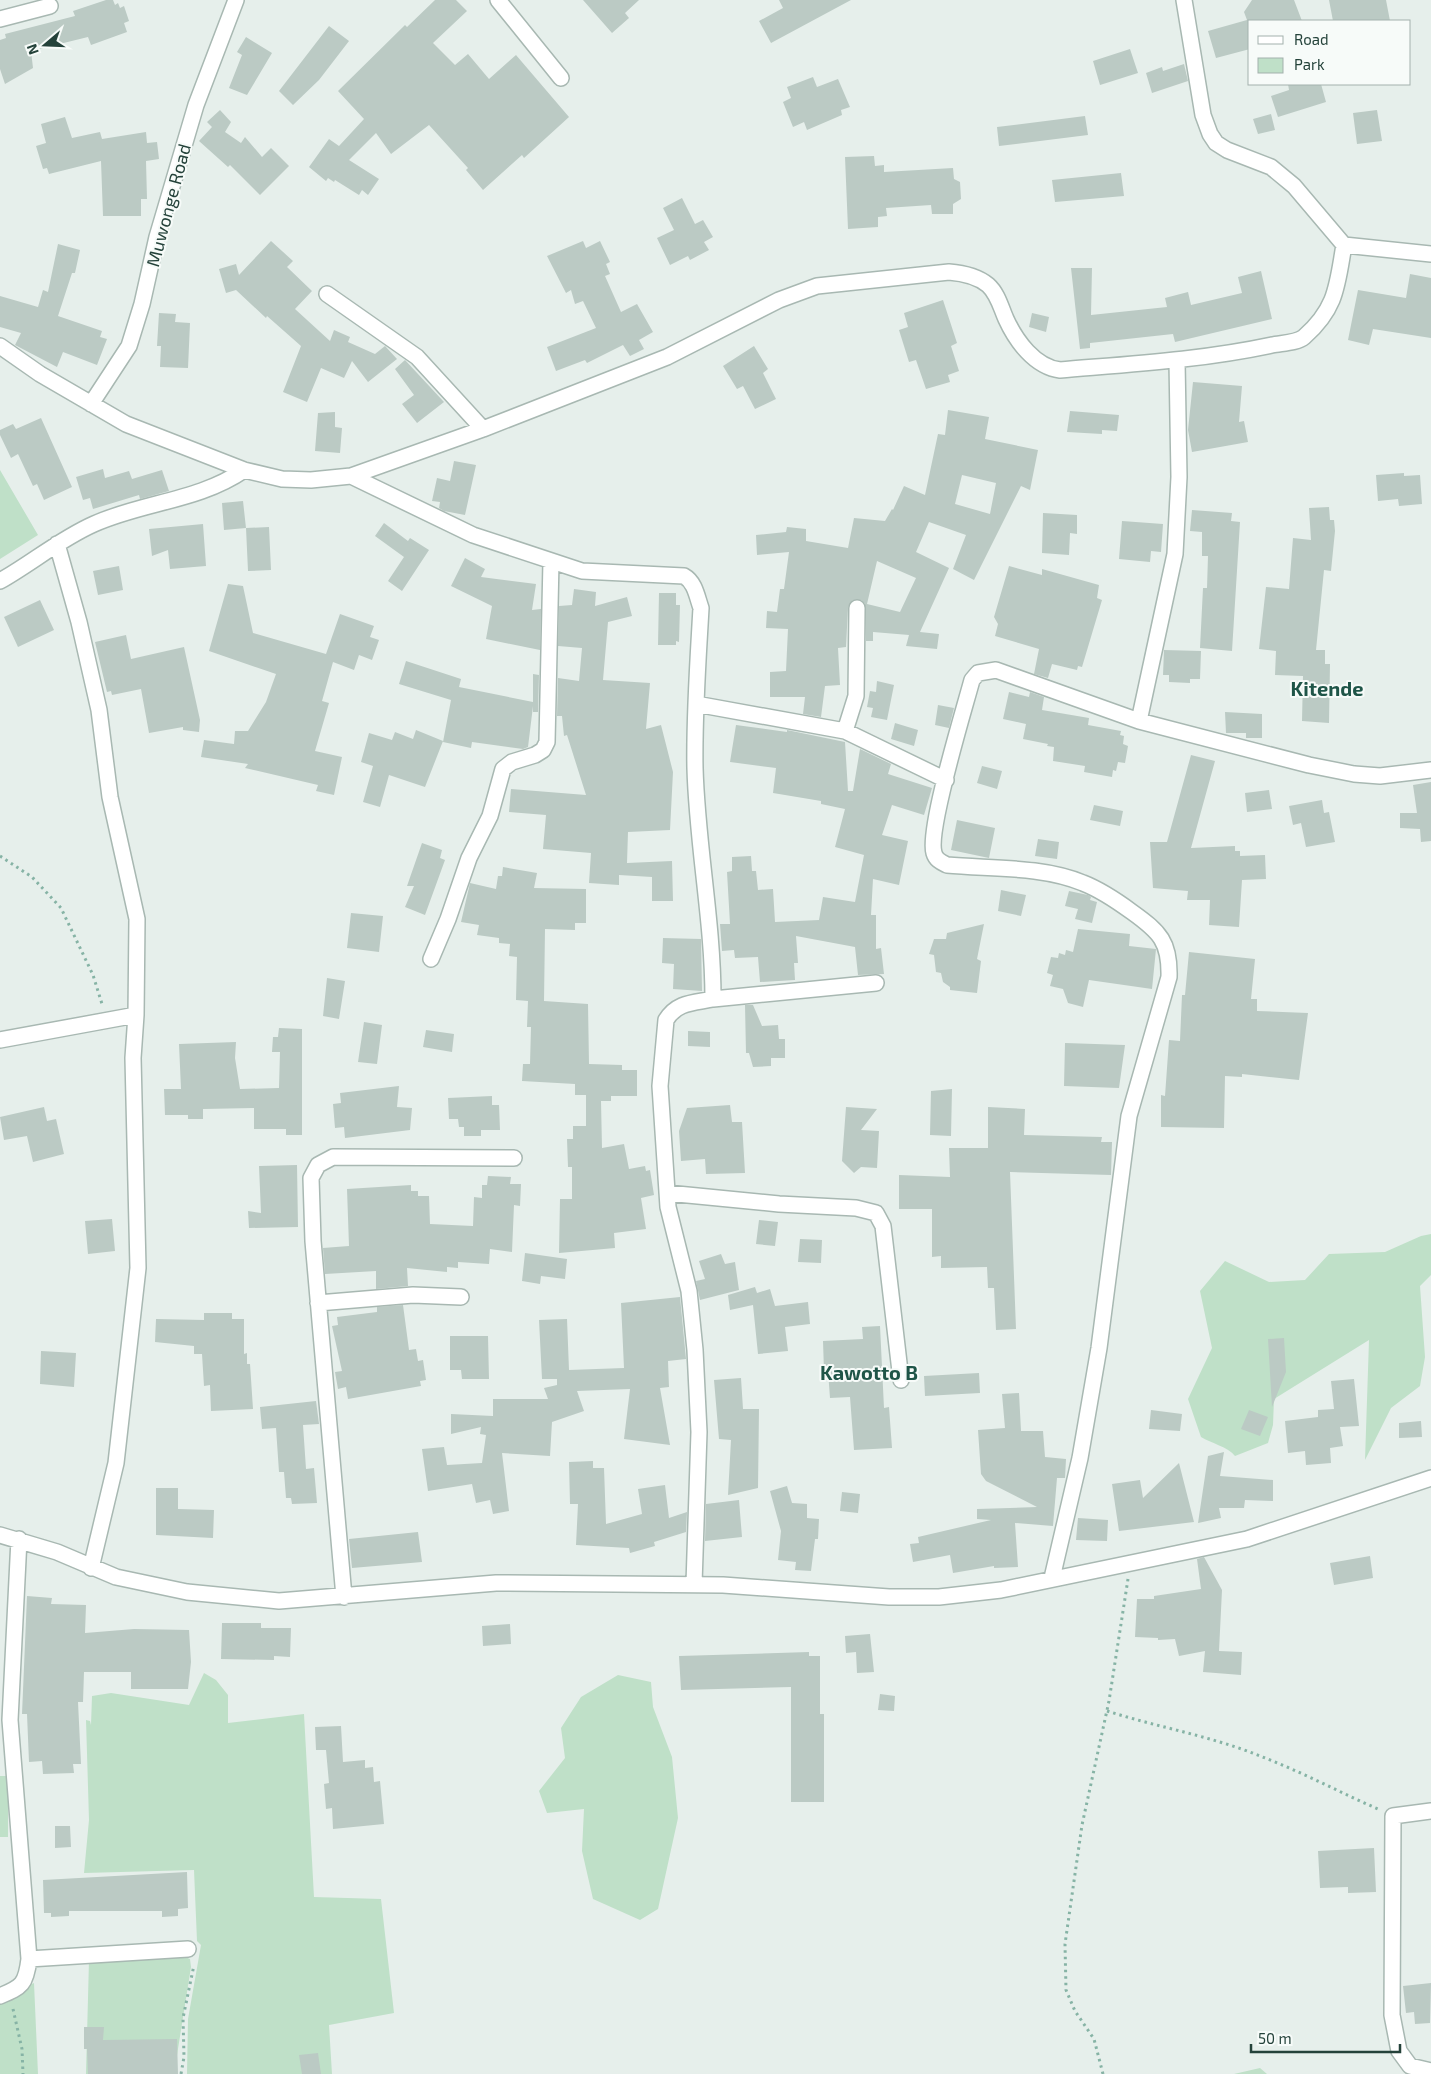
<svg xmlns="http://www.w3.org/2000/svg" width="1431" height="2074" viewBox="0 0 1431 2074" font-family="'Exo 2',sans-serif">
<style>
.green{fill:#bfe0c8}
.building{fill:#bbcac4;fill-rule:evenodd}
.lines{fill:none;stroke-linecap:round;stroke-linejoin:round}
.minor-casing{stroke:#a8b8b2;stroke-width:18}
.path{stroke:#86b3a5;stroke-width:3;stroke-dasharray:2.5 4;stroke-linecap:butt}
.minor{stroke:#fff;stroke-width:15}
.labels{text-anchor:middle;dominant-baseline:central;stroke-width:4;stroke-linejoin:round;paint-order:stroke}
.street-label{font-size:18px;fill:#24423a;stroke:#f7fbf9}
.quarter-label{font-size:20px;font-weight:bold;fill:#1f5548;stroke:#f7fbf9}
</style>
<rect width="100%" height="100%" fill="#e6efeb"/>
<!-- green -->
<path class="green" d="M0,470L38,535L0,559Z
M1431,1234V1275L1420,1286L1425,1357L1420,1386L1391,1408L1365,1460L1369,1340L1274,1399L1273,1425L1268,1443L1235,1456C1228,1447 1211,1443 1201,1437L1188,1399L1212,1348L1200,1291L1225,1261L1269,1282L1305,1280L1329,1254L1385,1252L1421,1236Z
M204,1673L216,1680L228,1695V1723L304,1714L314,1897L381,1899L394,2013L329,2025L332,2074H187L188,2019L201,1945L197,1941L194,1870L84,1873L89,1820L86,1720L90,1721L91,1725L92,1696L111,1693L189,1705Z
M618,1675L651,1682L653,1707L672,1757L678,1818L658,1909L640,1920L593,1899L582,1851L584,1809L547,1813L539,1791L565,1758L561,1728L581,1697Z
M0,1776H8V1837H0Z
M183,1956L190,1959L191,1967L174,2074H86L89,1960Z
M34,1983L38,2074H0V1997Z
M1260,2068L1267,2074H1234Z"/>
<!-- building -->
<path class="building" d="M106,0H113L115,5L118,3L120,8L124,6L129,21L124,23L127,32L91,45L88,37L31,51L33,68L5,84L0,69V40L6,38L5,34L75,16L73,11Z
M435,0H456L467,11L433,43L455,65L468,54L489,79L516,55L569,117L524,158L522,155L483,190L466,170L468,168L429,125L391,154L376,133L349,160L379,179L368,195L362,190L359,195L335,180L334,182L328,178L326,181L309,167L329,139L339,146L364,119L338,91L405,25L407,27Z
M583,0H639L625,13L629,18L612,33Z
M779,0H851L771,43L759,21L783,8Z
M1252,0H1294L1302,21H1250V49L1216,58L1208,31L1247,20L1244,12Z
M1329,0H1386L1390,21H1333Z
M329,26L349,41L319,80L293,105L279,91Z
M246,37L272,53L247,95L229,88L242,55L237,52Z
M1130,49L1138,73L1100,85L1093,61Z
M1184,64L1188,81L1152,93L1146,73L1162,67L1163,71Z
M813,77L817,87L838,79L850,107L841,110L842,115L807,130L804,122L793,127L783,102L791,98L787,87Z
M1288,84H1321L1326,102L1278,117L1271,96L1289,90Z
M220,110L231,122L225,132L241,143L245,137L262,157L271,148L289,166L260,195L230,165L228,167L199,141L212,127L207,122Z
M1377,110L1382,141L1357,144L1353,113Z
M1271,114L1275,130L1258,134L1253,119Z
M1085,116L1088,135L999,146L997,127Z
M65,117L72,138L100,132L102,139L146,132L147,143L157,142L159,159L146,161L147,199H141V216H103L101,161L49,174L47,168L43,169L36,146L46,143L41,124Z
M874,156L875,166L884,165V172L953,168L954,179L960,182L961,199L953,204V214H932L931,205L886,208L887,216L878,217V227L848,229L845,157Z
M1121,173L1124,196L1055,202L1052,180Z
M682,198L695,224L703,220L713,237L704,242L709,250L690,260L688,256L670,265L657,238L674,230L663,208Z
M271,241L293,261L287,267L312,291L295,309L330,341L334,330L350,337L348,342L375,354L385,346L397,359L368,382L352,361L344,378L321,368L307,402L283,392L301,346L267,316L266,318L236,290L226,293L219,269L236,264L239,275Z
M583,241L586,248L600,241L610,262L606,264L610,274L605,276L621,312L637,304L653,332L639,340L644,349L630,356L623,345L587,363L585,360L556,371L547,347L596,328L583,301L575,304L571,290L566,293L547,256Z
M58,244L80,250L75,273H72L58,316L102,331L100,337L107,339L97,365L63,352L57,367L15,345L21,333L0,327V296L38,307L43,290L48,292Z
M1071,268H1092L1091,315L1167,307L1165,298L1188,292L1191,305L1242,293L1238,277L1261,271L1272,319L1175,342L1173,334L1090,343V348L1080,349Z
M1410,274L1431,278V338L1373,329L1369,345L1348,340L1358,290L1406,298Z
M943,300L957,343L951,346L959,371L948,375L950,382L926,389L916,360L909,362L899,330L908,327L904,313Z
M159,313L176,314L175,322L190,323L188,368L160,367L161,346H157Z
M1032,313L1049,317L1046,332L1029,327Z
M754,346L768,369L763,373L776,399L755,409L743,386L737,389L723,366Z
M405,360L444,402L417,423L402,404L414,395L395,369Z
M1193,382L1242,386L1239,422L1244,421L1248,442L1192,452L1188,430Z
M948,410L989,417L985,439L1038,450L1030,490L1021,486L974,580L953,569L966,535L929,522L916,552L949,568L920,632L939,634L937,649L906,646L909,635L873,632V641H866L865,604L861,600H853L848,608L846,647L838,648L840,685L825,686L821,717L803,714L805,697H770V672L786,671L788,629L766,628L767,611L777,612L780,589H784L789,552L757,555L756,535L786,532L787,527L806,529V541L848,548L854,518L885,521L892,509L893,510L904,486L925,495L938,434L945,435ZM962,475L996,483L990,514L955,504ZM877,561L916,578L900,612L867,604Z
M1070,411L1119,415L1117,431L1102,430V434L1067,432Z
M335,412V427L342,428L340,453L315,451L318,413Z
M41,418L72,487L44,500L37,484L33,486L18,454L11,458L0,435V430L13,424L16,429Z
M454,461L476,465L465,515L444,511L439,508L440,502L432,501L437,478L450,481Z
M103,469L105,478L129,471L132,479L162,470L169,491L140,499L139,495L93,509L90,498L83,500L76,477Z
M1404,473V476L1420,475L1422,504L1399,506L1398,499L1378,501L1376,475Z
M243,501L246,528L224,530L222,503Z
M1329,507L1330,520H1334L1335,531L1331,571L1324,570L1316,650H1325V664H1330L1329,723L1302,721L1303,676L1275,675L1276,651L1259,649L1266,587L1289,589L1293,538L1311,540L1309,508Z
M1192,510L1232,513L1231,521L1240,522L1232,651L1200,648L1203,588H1207L1208,556H1202V532L1190,531Z
M1043,513L1077,515V534L1070,533L1069,555L1042,553Z
M1122,521L1163,524L1161,552L1151,551L1150,562L1119,559Z
M384,523L408,541L410,538L429,550L402,591L388,581L404,557L375,536Z
M203,524L206,566L170,569L168,550L152,556L149,529Z
M269,527L271,570L248,571L246,528Z
M465,558L485,569L481,577L536,584L532,610L541,609L540,650L486,639L492,606L451,586Z
M119,566L123,590L98,595L93,571Z
M1009,566L1042,575V569L1099,585L1097,598L1102,600L1082,667L1078,666L1077,670L1052,664L1048,678L1034,674L1039,649L995,636L998,624L994,617Z
M228,584L243,586L253,633L326,654L340,614L374,626L370,637L379,640L372,660L359,655L354,670L333,662L322,701L329,703L315,751L342,757L334,795L316,791L318,785L245,768L248,764L201,757L204,740L234,744L235,731H248L266,702L276,674L209,651Z
M574,589L596,592L595,606L627,597L632,616L608,622L603,680L650,683L646,729L661,725L673,772L670,830L628,832L627,863L672,861L673,901H652V877L619,875V885L589,883L591,853L543,849L546,815L509,812L511,789L586,795L567,735L564,736L562,716H557L558,678L579,681L582,648L558,646L559,606L572,605Z
M659,593H676V605H680L679,642L676,641V645H658Z
M40,600L54,630L18,647L4,617Z
M126,635L131,659L184,647L200,720L199,732L183,730V727L149,733L141,689L112,695L111,691L107,692L95,642Z
M1164,650L1201,651L1200,679H1190V683L1169,682V675H1163Z
M406,661L461,679L459,687L533,702V674L539,675L538,712H533V706L528,747L523,749L472,742L471,748L443,742L451,700L399,684Z
M877,681L894,685L887,720L871,717L873,708L867,707L870,691L876,692Z
M1009,692L1029,697L1030,692L1044,697L1042,710L1089,718L1088,725L1121,731L1120,735L1124,736L1123,744L1128,746L1125,763L1118,762L1116,771L1113,770L1112,777L1084,772L1085,766L1053,761L1054,747L1047,746L1048,744L1023,739L1026,724L1003,719Z
M938,705L954,708L949,728L935,725Z
M1225,712L1262,714V738H1246V733H1226Z
M895,723L918,730L914,746L891,739Z
M736,725L787,732V730L845,742L848,791H853L860,749L891,764L888,774L932,788L924,815L892,805L882,835L908,841L899,885L873,879L871,915H876V949L881,948L884,974L858,975L855,947L796,936L798,963H794L795,980L760,982L758,957L735,958L734,950L722,951L720,924H730L727,872L732,871V857L751,856L752,871H756L758,890L773,889L775,922L819,920L823,897L855,902L864,855L835,847L845,809L821,804V801L773,793L776,768L730,762Z
M416,730L443,741L425,787L389,775L380,807L363,802L373,766L361,762L369,733L392,740L395,732L413,739Z
M1191,755L1215,761L1191,848L1235,846V851H1240V856L1265,855L1266,879L1242,880L1239,927L1209,925L1210,900H1187L1188,891L1153,888L1150,842H1167Z
M982,766L1002,771L997,789L977,783Z
M1431,782V841L1421,842L1420,829L1400,828V813H1417L1413,785Z
M1269,790L1272,809L1247,812L1245,793Z
M1322,800L1324,813L1329,812L1335,842L1306,847L1301,823L1293,825L1289,806Z
M1094,805L1123,811L1120,826L1090,820Z
M957,820L995,828L989,858L951,850Z
M1038,839L1059,842L1057,859L1035,856Z
M422,843L442,850L440,858L445,860L425,915L405,907L414,886H407Z
M503,867L537,873L534,888L586,889V923H575V930L545,929L544,1001L588,1004L589,1064L622,1065V1070H637V1096H611V1101H601L602,1148L624,1144L629,1169L645,1166L646,1171L650,1170L654,1195L641,1198L646,1229L614,1233L615,1248L559,1253L560,1199H572V1167H568L567,1139H573V1126H586V1095H575V1084L522,1081L523,1064H530L531,1027H527L528,1001L516,1000L517,957L509,956L510,944L499,943V938L477,935L479,925L461,922L470,883L496,889L498,876H502Z
M1001,890L1026,895L1021,916L998,911Z
M1069,891L1088,895L1091,897L1090,900L1097,902L1092,923L1075,919L1078,909L1065,906Z
M351,913L383,916L379,952L347,948Z
M984,924L977,959L981,961L977,993L950,990V987L943,982L941,973L936,972L934,955L929,954L934,939H946L947,933Z
M1078,929L1130,934L1129,946L1156,949L1152,989L1089,980L1083,1007L1068,1003L1063,989L1050,986L1053,975L1047,973L1051,957L1058,958L1059,953L1065,955L1066,950L1073,952Z
M663,938L701,939L702,991L673,989L674,964L662,963Z
M1189,952L1255,959L1251,999H1257V1011L1308,1013L1299,1080L1242,1074V1077L1225,1076L1224,1128L1161,1127V1095L1165,1096L1169,1040L1180,1041L1182,995H1185Z
M327,978L345,981L339,1019L323,1016Z
M745,1005H753L762,1026L778,1025L779,1039H785V1058H771V1066L753,1067L749,1053H746Z
M364,1022L382,1025L377,1064L358,1062Z
M279,1028L302,1029V1135H286V1129H254V1108L203,1109V1119H188V1115H165L164,1089H181L179,1044L236,1042L235,1058L240,1089L279,1088L280,1052H272L273,1037H278Z
M426,1030L454,1034L452,1052L423,1047Z
M688,1031L710,1032V1047L688,1046Z
M1065,1043L1125,1045L1119,1088L1064,1086Z
M399,1086L397,1107L412,1108L410,1130L345,1138L344,1127L335,1128L333,1104L341,1103L340,1093Z
M952,1089L951,1136L930,1135L931,1091Z
M492,1096V1105H499L500,1130H481V1136H464V1127H459L458,1119H449L448,1098Z
M730,1105L732,1122H742L745,1173L706,1174L705,1159L681,1161L679,1131L687,1108Z
M44,1107L47,1121L56,1119L64,1154L33,1162L27,1136L4,1140L0,1117Z
M846,1107L877,1109L861,1130L879,1131L877,1168L861,1167L854,1173L842,1161Z
M988,1107L1025,1109L1024,1135L1102,1137L1101,1142H1112L1111,1175L1010,1172L1016,1329L996,1330L994,1288H988L987,1267L941,1268V1256L932,1257V1209H899V1175L950,1177L949,1148H988Z
M297,1165L298,1227L249,1228L248,1211L261,1213L259,1166Z
M488,1176L511,1177L510,1184H521L520,1206L514,1205L512,1252L490,1249L489,1264L458,1262V1268L447,1267V1272L407,1268L408,1286L376,1289V1271L325,1274L323,1248L349,1246L347,1189L411,1185V1191H418V1196H429L430,1224L473,1226L474,1197L482,1198V1185H487Z
M112,1219L115,1251L88,1254L85,1221Z
M759,1220L778,1222L775,1246L756,1244Z
M800,1239L822,1240L821,1263L798,1262Z
M525,1253L567,1259L565,1279L541,1276L540,1284L522,1281Z
M721,1254L725,1264L735,1262L739,1290L700,1300L696,1281L705,1279L699,1261Z
M755,1287L757,1293L770,1289L775,1306L808,1302L810,1324L785,1327L788,1351L758,1354L753,1305L730,1310L728,1295Z
M680,1297L686,1359L668,1361L669,1387L660,1388L670,1445L624,1439L630,1389L577,1391L584,1411L552,1422L550,1456L502,1453L509,1511L493,1514L490,1500L476,1503L472,1484L428,1491L422,1449L444,1447L447,1465L482,1463L486,1435L480,1434L481,1427L451,1434V1414L493,1416V1399H548L544,1388L557,1385V1379H542L539,1320L567,1319L569,1370L624,1368L621,1303Z
M403,1305L409,1350L416,1349L418,1361L423,1360L426,1380L420,1381L421,1386L348,1399L346,1387L338,1389L335,1372L342,1371L332,1326L338,1325L337,1317L377,1312V1307Z
M204,1313H232V1319H244V1354L247,1353V1364H250L253,1409L211,1411L210,1385L204,1386L202,1354H194V1346L155,1342L156,1319L204,1320Z
M880,1326L884,1408L889,1407L892,1448L854,1450L850,1397L830,1398L828,1371H824L823,1341L863,1339L862,1327Z
M450,1336H488L489,1379H462L461,1370H450Z
M1284,1338L1286,1372L1272,1407L1268,1339Z
M41,1351L76,1353L74,1387L40,1384Z
M979,1373L980,1393L925,1396L924,1376Z
M741,1378L743,1409H759L758,1488L728,1495L731,1440L719,1439L714,1380Z
M1354,1379L1359,1426L1340,1427L1343,1446L1330,1448L1331,1463L1306,1465L1305,1451L1288,1453L1285,1421L1318,1417V1410L1334,1409L1331,1381Z
M1019,1393L1021,1431H1043L1045,1457L1066,1459L1065,1478H1057L1053,1526L1015,1523L1018,1567L994,1568V1566L953,1573L950,1555L913,1562L910,1544L919,1543L918,1537L991,1520L977,1519V1509L1037,1507L986,1481L981,1474L978,1430L1005,1428L1002,1394Z
M316,1401L319,1424L303,1425L306,1469L314,1468L317,1503L292,1504L291,1498H286L284,1472H279L276,1428L262,1429L260,1407Z
M1151,1410L1182,1414L1180,1431L1149,1429Z
M1249,1410L1268,1417L1260,1436L1241,1429Z
M1421,1421L1422,1437L1399,1438V1423Z
M1224,1452L1220,1476L1273,1480V1501L1245,1500L1244,1508H1219L1221,1518L1198,1523L1208,1456Z
M593,1461V1468H604L606,1524L642,1514L638,1489L665,1485L669,1518L687,1512L686,1532L654,1542L655,1546L630,1553L629,1548L576,1545L578,1504H570L569,1462Z
M1179,1463L1194,1522L1119,1531L1112,1484L1140,1480L1143,1498Z
M787,1486L792,1503L807,1504V1518L819,1519L818,1539H815L811,1571L795,1570L796,1562L778,1560L781,1531L770,1491Z
M156,1488H178V1509L214,1510L213,1538L156,1535Z
M842,1492L860,1494L858,1513L840,1511Z
M739,1500L742,1537L705,1541L706,1504Z
M1078,1518L1108,1520L1107,1541L1076,1540Z
M418,1532L422,1562L352,1568L349,1539Z
M1370,1556L1373,1578L1334,1585L1330,1563Z
M1204,1557L1222,1590L1219,1651L1242,1652L1241,1675L1203,1672L1205,1651L1179,1656L1175,1639L1158,1640V1638L1135,1637L1137,1599H1154V1596L1201,1589L1197,1559Z
M27,1596L52,1598L51,1604L86,1605L85,1633L134,1629L189,1630L191,1662L188,1689H131V1672H84L83,1702H78L81,1764H73L74,1773L43,1774L42,1761L29,1762L27,1714H22Z
M222,1623H261V1628H291L290,1657L274,1656V1660L221,1659Z
M510,1624L511,1644L483,1646L482,1626Z
M870,1634L874,1672L857,1673L856,1652L846,1653L845,1636Z
M809,1652V1656H820V1714H824V1802H791V1687L681,1690L679,1656Z
M880,1694L895,1696L894,1711L878,1710Z
M341,1726L343,1762L365,1760V1768L373,1767L374,1782L380,1781L384,1824L333,1829L332,1808L326,1809L324,1784L329,1783L326,1750H316L315,1727Z
M55,1826H70L71,1847L55,1848Z
M1374,1848L1376,1892L1348,1893V1887L1320,1888L1318,1851Z
M187,1872L188,1908L178,1909V1916L162,1917V1911H69V1916L51,1917V1913H44L43,1880Z
M1431,1983L1430,2023L1415,2024L1414,2012L1406,2013L1403,1986Z
M84,2027H104L103,2040L177,2039L178,2074H88L87,2049H84Z
M318,2053L321,2074H302L299,2055Z"/>
<g class="lines">
<!-- minor casing -->
<g class="minor-casing">
<path id="minor" d="M498,0L561,78
M1184,0L1203,115L1210,134L1216,143L1227,150L1271,167L1294,186L1344,245
M0,19L50,6
M327,294L417,357L483,429
M0,346L40,374L126,424L244,470L282,479L311,480L351,476L483,429L667,357L779,300L817,286L949,272C962,273 977,276 988,285C998,294 1001,308 1006,319C1016,341 1035,367 1060,370C1131,364 1202,360 1272,345C1281,343 1297,343 1304,337C1337,308 1337,285 1344,245L1431,254
M91,404L129,346L142,304L157,237L196,105L236,0
M351,476L473,535L582,571L684,576C695,582 697,597 701,608C698,661 694,715 695,768C697,845 713,921 713,999C693,1003 677,1002 666,1020L660,1086L668,1207L689,1291L695,1350L699,1432L694,1584
M57,544L79,622L99,710L110,797L137,919L136,1015L133,1058L138,1268L116,1463L91,1568
M0,581C32,563 60,539 94,524C143,502 199,501 244,470
M696,704L845,731L946,780
M1139,721L1175,554L1179,477L1177,361
M845,731L856,696L857,608
M431,959L448,919L469,858L490,816L503,769L512,762L535,755L543,750L547,742L551,561
M713,999L876,983
M0,1040L136,1015
M667,1193L779,1204L856,1208L876,1213L883,1226L901,1380
M318,1303L413,1295L461,1297
M0,1535L57,1552L116,1577L187,1592L279,1601L496,1583L723,1585L889,1597H939L1001,1590L1247,1539L1431,1478
M1052,1578L1080,1458L1099,1348L1129,1116L1169,977C1170,942 1160,932 1132,912C1117,901 1101,890 1083,883C1042,866 991,869 947,865C941,862 936,860 934,853C927,830 964,710 972,680L978,673L996,670L1139,721L1309,765L1354,774L1380,776L1431,770
M344,1597L313,1241L311,1178L318,1165L333,1157L514,1158
M1431,1811L1393,1816L1392,2015L1399,2051L1410,2066L1431,2071
M29,1959L188,1949
M0,1996C22,1987 26,1984 29,1959L10,1720L19,1539"/>
</g>
<!-- path -->
<path class="path" d="M0,856L32,877L61,908L93,975L102,1004
M1107,1711C1157,1727 1211,1736 1260,1756C1300,1771 1339,1792 1378,1809
M13,2009L22,2049L23,2074
M181,2074L184,2057L183,2018L194,1965
M1103,2074L1094,2039L1075,2011L1066,1990L1065,1944L1082,1825L1109,1701L1128,1579"/>
<!-- minor -->
<use href="#minor" class="minor"/>
</g>
<g class="labels">
<!-- street labels -->
<g class="street-label">
<text transform="translate(168 205) rotate(-75)">Muwonge Road</text>
</g>
<!-- quarter labels -->
<g class="quarter-label">
<text x="1327" y="688">Kitende</text>
<text x="869" y="1372">Kawotto B</text>
</g>
</g>
<!-- legend -->
<rect x="1248" y="20" width="162" height="65" fill="#f7fbf9" stroke="#a3b1ad"/>
<rect x="1258" y="36" width="25" height="8" fill="#ffffff" stroke="#a3b1ad"/>
<text x="1294" y="45" font-size="15" fill="#24423a">Road</text>
<rect x="1258" y="58" width="25" height="15" fill="#bfe0c8" stroke="#a3b1ad"/>
<text x="1294" y="70" font-size="15" fill="#24423a">Park</text>
<!-- north arrow -->
<g transform="translate(45 45) rotate(251)" stroke="#f7fbf9" stroke-width="4" paint-order="stroke">
<path d="M0-4L9 19L0 12L-9 19Z" fill="#24423a"/>
<text y="-8" font-size="14" font-weight="bold" text-anchor="middle" fill="#24423a">N</text>
</g>
<!-- scale -->
<path d="M1251 2044v8h149v-8" fill="none" stroke="#24423a" stroke-width="2.5"/>
<text x="1258" y="2044" font-size="15" fill="#24423a" stroke="#f7fbf9" stroke-width="4" paint-order="stroke">50 m</text>
</svg>
